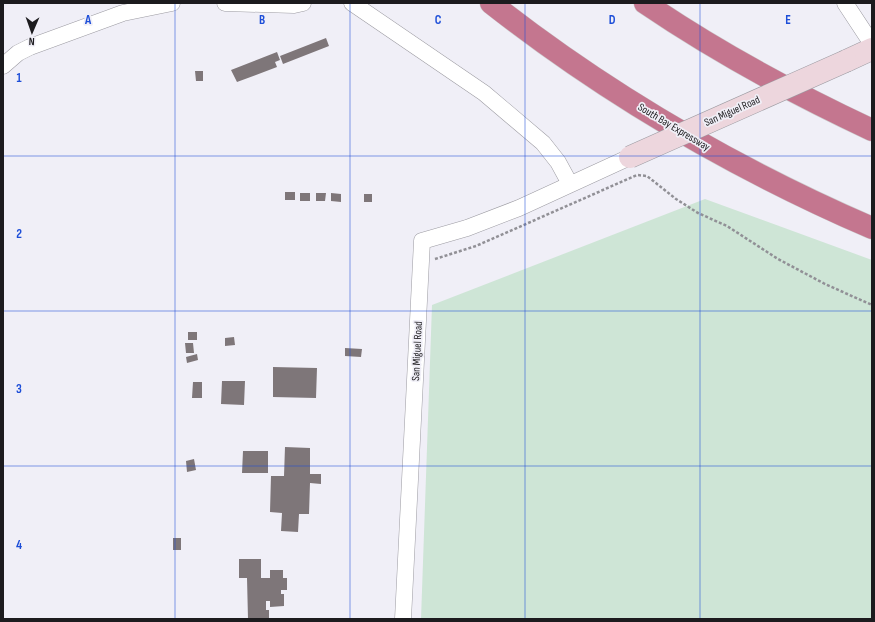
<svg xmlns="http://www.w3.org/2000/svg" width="875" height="622" viewBox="0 0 875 622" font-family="'Sofia Sans Condensed',sans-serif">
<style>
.green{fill:#cee5d6}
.building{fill:#7e7679}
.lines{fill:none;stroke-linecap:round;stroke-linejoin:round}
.street-casing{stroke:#9c9ba2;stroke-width:17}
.secondary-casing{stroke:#9c9ba2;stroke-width:23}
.highway-casing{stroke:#cdcdce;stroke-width:23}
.path{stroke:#919096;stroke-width:2.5;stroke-dasharray:3 2;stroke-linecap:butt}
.street{stroke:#fff;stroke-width:16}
.secondary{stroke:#edd6dd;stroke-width:22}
.highway{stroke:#c4768f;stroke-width:22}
.secondary-bridge-casing{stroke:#9c9ba2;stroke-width:23;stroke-linecap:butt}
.secondary-bridge{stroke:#edd6dd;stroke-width:22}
.grid{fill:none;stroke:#1d4ed8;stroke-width:1;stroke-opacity:0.55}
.labels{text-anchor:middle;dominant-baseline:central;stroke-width:3.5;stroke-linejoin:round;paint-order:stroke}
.street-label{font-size:11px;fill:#1c1b1e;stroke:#f0eff7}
.grid-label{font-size:13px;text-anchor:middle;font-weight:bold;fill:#1d4ed8;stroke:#f0eff7;stroke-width:3.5;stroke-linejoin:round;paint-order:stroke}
</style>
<rect width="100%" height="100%" fill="#f0eff7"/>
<!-- green -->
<path class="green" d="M705,199L872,260V619H421L432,305Z"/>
<!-- building -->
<path class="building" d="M326,38L329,46L283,64L280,56Z
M277,52L280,60L275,62L277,67L237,82L231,70Z
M195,71H203V81H196Z
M285,192H295V200H285Z
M300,193H310V201H300Z
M316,193H326L325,201H316Z
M331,193L341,194V202L331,201Z
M364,194H372V202H364Z
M188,332H197V340H188Z
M234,337L235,345L225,346V338Z
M185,343H193L194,353H186Z
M345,348L362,349L361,357L345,356Z
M197,354L198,360L187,363L186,357Z
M273,367L317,368L316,398L273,397Z
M222,381H245L244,405L221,404Z
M193,382H202V398H192Z
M285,447L310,448V474H321V484L310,483L309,514H299L298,532L281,531L282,513L270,512L271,476H284Z
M243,451H268V473H242Z
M194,459L196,470L187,472L186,461Z
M173,538H181V550H173Z
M239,559H261V578H270V570H283V578H287V590H281V594H284V606L270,607V601H266V610H269V619H248L247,578H239Z"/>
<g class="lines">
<!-- street casing -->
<g class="street-casing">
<path id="street" d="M225,3L294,5L303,3
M352,3L484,93L543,143L558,162L570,184
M845,3L872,44
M3,66L18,53L30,47L123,13L172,3
M403,619L422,241L467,228L519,208L630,157"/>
</g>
<!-- secondary casing -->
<g class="secondary-casing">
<path id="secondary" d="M846,61L872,49"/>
</g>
<!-- highway casing -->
<g class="highway-casing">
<path id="highway" d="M491,3C608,95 736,169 872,228
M645,3C717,52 793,93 872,130"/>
</g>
<!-- path -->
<path class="path" d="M435,259L476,246L637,175L647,176L676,199L698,213L727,226L778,259L825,284L872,305"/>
<!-- street -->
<use href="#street" class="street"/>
<!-- secondary -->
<use href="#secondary" class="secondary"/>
<!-- highway -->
<use href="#highway" class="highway"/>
<!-- secondary-bridge casing -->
<g class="secondary-bridge-casing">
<path id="secondary-bridge" d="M630,157L846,61"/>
</g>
<!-- secondary-bridge -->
<use href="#secondary-bridge" class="secondary-bridge"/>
</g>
<!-- grid -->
<path class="grid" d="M175,3V619M350,3V619M525,3V619M700,3V619M3,156H872M3,311H872M3,466H872"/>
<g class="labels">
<!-- street labels -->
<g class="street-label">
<text transform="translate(732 111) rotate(-24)">San Miguel Road</text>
<text transform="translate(674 127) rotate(31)">South Bay Expressway</text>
<text transform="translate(417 351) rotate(-87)">San Miguel Road</text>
</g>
</g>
<g class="grid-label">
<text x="88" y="24">A</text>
<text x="262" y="24">B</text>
<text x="438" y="24">C</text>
<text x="612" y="24">D</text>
<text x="788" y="24">E</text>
<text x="19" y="82">1</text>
<text x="19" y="238">2</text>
<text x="19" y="393">3</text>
<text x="19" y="549">4</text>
</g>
<!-- border -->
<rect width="875" height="622" fill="none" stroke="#1c1b1e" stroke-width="8"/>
<!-- north arrow -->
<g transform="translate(32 32) rotate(182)" stroke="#f0eff7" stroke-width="3" paint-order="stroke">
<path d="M0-3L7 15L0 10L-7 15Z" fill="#1c1b1e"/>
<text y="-6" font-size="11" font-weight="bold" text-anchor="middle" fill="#1c1b1e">N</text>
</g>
</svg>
